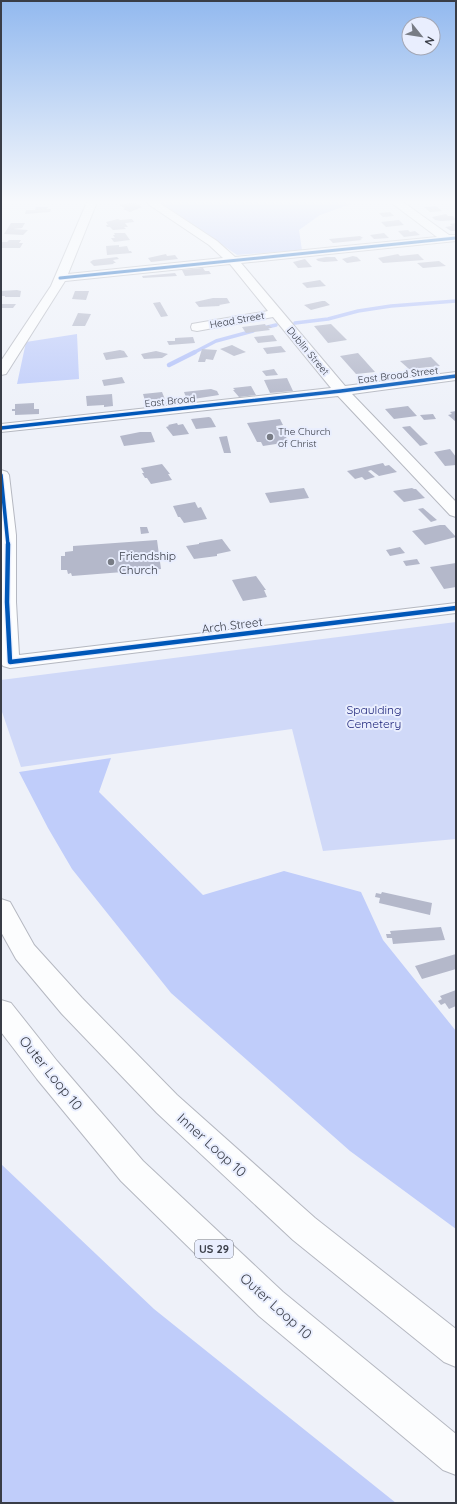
<svg xmlns="http://www.w3.org/2000/svg" width="457" height="1504" viewBox="0 0 457 1504" font-family="Quicksand,sans-serif">
<style>
.green{fill:#d0d9f8}
.forest{fill:#c0cdfa}
.lines{fill:none;stroke-linecap:round;stroke-linejoin:round}
.stream-far1{stroke:#b2c1f9;stroke-width:3.5}
.stream{stroke:#b2c1f9;stroke-width:4.5}
.building{fill:#b4b8ca}
.street-casing{stroke:#b5b8c1;stroke-width:2}
.highway-casing{stroke:#b5b8c1;stroke-width:2}
.street{fill:#fcfdfe;fill-rule:evenodd}
.highway{fill:#fcfdfe;fill-rule:evenodd}
.cycleway-far2-casing{stroke:#e9eefe;stroke-width:4.5}
.cycleway-far1-casing{stroke:#e9eefe;stroke-width:5.5}
.cycleway-casing{stroke:#e9eefe;stroke-width:7}
.cycleway-far2{stroke:#0057b8;stroke-width:3}
.cycleway-far1{stroke:#0057b8;stroke-width:3.5}
.cycleway{stroke:#0057b8;stroke-width:4.5}
.poi-dot{fill:#787c85;stroke:#e9eefe;stroke-width:1.5}
.labels{text-anchor:middle;dominant-baseline:central;stroke-width:4;stroke-linejoin:round;paint-order:stroke}
.far-street-label{font-size:10px;fill:#393d47;stroke:#e9eefe}
.far-poi-label{font-size:10px;fill:#393d47;stroke:#e9eefe;text-anchor:start}
.shield{fill:#e9eefe;stroke:#6e727e;stroke-width:1}
.shield-label{font-size:11px;font-weight:bold;fill:#393d47}
.poi-label{font-size:12px;fill:#393d47;stroke:#e9eefe;text-anchor:start}
.street-label{font-size:12px;fill:#393d47;stroke:#e9eefe}
.park-label{font-size:12px;fill:#1e257a;stroke:#e9eefe}
.near-street-label{font-size:14px;fill:#393d47;stroke:#e9eefe}
</style>
<rect width="100%" height="100%" fill="#eef1f9"/>
<!-- green -->
<path class="green" d="M456,622V839L323,851L292,729L21,767L1,709V680Z"/>
<!-- forest -->
<path class="forest" d="M160,202H348L351,204L320,215L299,230L302,250L237,255Z
M77,334L79,379L17,384L26,342Z
M111,758L99,792L203,895L284,871L361,892L383,940L456,1031V1229L350,1151L171,993L72,869L48,828L19,772Z
M1,1164L154,1309L396,1503H1Z"/>
<g class="lines">
<!-- stream-far1 -->
<path class="stream-far1" d="M295,323L328,319L358,311L391,306L456,301
M263,328L276,325
M193,353L216,341L253,331"/>
<!-- stream -->
<path class="stream" d="M169,365L195,352"/>
</g>
<!-- building -->
<path class="building" d="M128,203H136L142,207L130,212L123,209L125,208L119,205Z
M436,206L442,211L430,212L424,207Z
M36,207H48L47,209H51L50,212L25,214L26,210H35Z
M390,212L394,216L383,217L379,213Z
M446,214L448,216H453L456,220L441,221L435,220L432,217Z
M118,219L120,220L132,219L134,222L125,223L128,227H124L126,229L113,230L110,227H107L106,225H108L106,222Z
M399,220L404,225L386,227L381,222Z
M11,223H25L22,228L13,229L28,230L23,235L4,234Z
M456,223V231H451L445,227L452,226L450,224Z
M408,230L410,232L415,231L420,235L404,237L398,231Z
M114,233H125L130,240L114,242L111,238H115L113,235H115Z
M384,233L389,238L374,239L370,235Z
M360,236L363,238L360,239L362,240L333,243L329,239Z
M9,240H21L19,243H23L20,248H1V242H7Z
M119,245V247L127,246L129,251H131L132,253L107,255L106,246Z
M166,254L167,256L175,255L178,259L151,262L148,258Z
M398,254L400,256L418,254L424,260L383,263L378,258Z
M353,256L357,257L361,261L347,263L342,259Z
M117,257L119,259L113,260L116,263H113L114,264L94,266L90,262L93,260Z
M326,257H335L338,261L324,262L318,261L316,259Z
M305,259L312,267L298,268L293,262Z
M439,261L446,266L423,268L417,263Z
M203,268L205,271H209L211,274L185,276L182,270Z
M175,273L177,276L143,278L142,276Z
M320,280L326,286L307,288L302,283Z
M17,290L21,291L20,297H5V296H1V291Z
M75,291H89L86,300L72,299Z
M213,298H227L230,303L219,305L220,306L199,307L195,302Z
M322,301H325L330,305L311,310L304,305Z
M160,302L168,316L161,317L153,303Z
M1,304H16L13,308H1Z
M78,313L91,314L85,326H72Z
M265,324L266,326L269,325L272,328H268L270,330L246,333L242,327Z
M331,324L347,340L328,343L314,326Z
M273,335L277,341L258,343L254,337Z
M193,337L195,343L169,345L167,341H175V338Z
M232,345L246,352L234,356L220,349Z
M281,346L286,352L267,354L263,348Z
M202,349L217,350L213,360L206,359L205,362H198Z
M120,350L124,351L128,357L106,360L103,353Z
M156,351L168,354L162,358L144,359L141,354Z
M358,353L375,372L356,374L340,356Z
M431,357L440,366L409,369L400,361Z
M274,369L278,375L266,376L262,371Z
M122,377L125,383L104,386L102,380Z
M287,378L293,391L270,393L264,380Z
M251,386L256,395L239,397L233,390H235L233,388Z
M211,389L217,391L219,395L187,400L184,392Z
M162,392L166,402H165L166,404L149,406V404H146L143,394Z
M112,394L113,406L104,407V405L87,406L86,396Z
M34,403V409H39V414L15,415V411H12V409H15V404Z
M408,406L417,416L394,419L385,409Z
M456,411V422L448,415L452,414L450,412Z
M433,414L436,419L424,420L420,415Z
M209,417L211,418L216,427L196,429L191,419Z
M280,419L283,425L276,426L279,432H283L289,442L263,446L261,442H257L247,423Z
M177,423L178,425L183,424L189,434L173,436L166,427L169,426L168,425Z
M410,426L428,444L420,446L402,427Z
M140,432H151L155,442L124,446L120,436Z
M227,436L231,453H224L219,437Z
M450,449L456,457V465L445,466L434,452Z
M383,463L385,466L389,465L397,472L379,476L371,470L368,471L375,477L365,480L362,477L355,479L347,471Z
M162,464L170,474H168L172,480L151,484L147,478H145L142,473H144L141,468Z
M304,488L309,498L270,503L265,493Z
M412,488L414,489H416L425,498L404,502L393,491Z
M195,502L198,508L201,507L207,519L184,523L180,517H178L173,506Z
M423,508L437,520L431,522L418,509Z
M440,525H445L456,537L425,545L412,531Z
M140,527H147L149,533L141,534Z
M222,539L231,551L217,554V556L194,559L186,546L199,544V543Z
M157,540L161,569L72,576L71,573L68,574L67,570H61V556H65V552L73,551V546Z
M400,547L405,553L390,556L386,550Z
M417,559L420,564L406,566L403,561Z
M456,563V587L444,589L430,567Z
M256,576L266,590H264L267,597L243,601L232,580Z
M382,892L432,903L430,915L379,903L380,898L375,897L376,893L381,894Z
M441,927L445,940L393,944L392,938H387L386,934H391L390,931Z
M456,954V969L422,979L415,966Z
M456,990V1006L449,1009L445,1003L441,1005L438,1001L442,999L440,996Z"/>
<g class="lines">
<!-- street casing -->
<g class="street-casing">
<path id="street" d="M87,202H97L68,274L223,258L209,245L148,204L147,202H158L217,241L235,257L437,237L393,204L392,202H403L449,235H456V241L241,263L345,386L456,372V380L352,394L456,502V517L450,515L338,396L1,432V424L331,388L273,317L197,331L192,330L191,327L192,324L268,311L230,264L65,281L8,371L6,374L1,375V361L51,286Z
M1,470L7,472L9,475L16,535V602L19,655L456,603V613L10,668L3,666L1,663Z"/>
</g>
<!-- highway casing -->
<g class="highway-casing">
<path id="highway" d="M1,899L10,902L34,945L82,998L177,1095L315,1218L456,1329V1367L444,1362L293,1240L157,1113L62,1014L16,959L1,932Z
M1,1000L11,1003L57,1061L143,1161L283,1292L456,1434V1475L443,1470L259,1316L121,1181L37,1079L1,1032Z"/>
</g>
<!-- street -->
<use href="#street" class="street"/>
<!-- highway -->
<use href="#highway" class="highway"/>
<!-- cycleway-far2 casing -->
<g class="cycleway-far2-casing">
<path id="cycleway-far2" d="M60,278L456,238"/>
</g>
<!-- cycleway-far1 casing -->
<g class="cycleway-far1-casing">
<path id="cycleway-far1" d="M1,428L341,391L456,376
M1,475L8,545"/>
</g>
<!-- cycleway casing -->
<g class="cycleway-casing">
<path id="cycleway" d="M8,544L7,602L10,662L456,608"/>
</g>
<!-- cycleway-far2 -->
<use href="#cycleway-far2" class="cycleway-far2"/>
<!-- cycleway-far1 -->
<use href="#cycleway-far1" class="cycleway-far1"/>
<!-- cycleway -->
<use href="#cycleway" class="cycleway"/>
</g>
<!-- sky -->
<linearGradient id="sky" x2="0" y2="1"><stop stop-color="#92b9ef"/><stop offset="0.49" stop-color="#f7f9fc"/><stop offset="1" stop-color="#f7f9fc" stop-opacity="0"/></linearGradient>
<rect width="457" height="412" fill="url(#sky)"/>
<!-- markers -->
<g class="poi-dot">
<circle cx="270" cy="437" r="4"/>
<circle cx="111" cy="562" r="4"/>
</g>
<g class="labels">
<!-- far-street labels -->
<g class="far-street-label">
<text transform="translate(237 320) rotate(-10)">Head Street</text>
<text transform="translate(308 351) rotate(50)">Dublin Street</text>
<text transform="translate(398 375) rotate(-7)">East Broad Street</text>
<text transform="translate(170 401) rotate(-6)">East Broad</text>
</g>
<!-- far-poi labels -->
<g class="far-poi-label">
<text x="278" y="431">The Church<tspan x="278" dy="12">of Christ</tspan></text>
</g>
<!-- shield labels -->
<rect class="shield" x="195" y="1240" width="38" height="18" rx="3"/>
<g class="shield-label">
<text x="214" y="1249">US 29</text>
</g>
<!-- poi labels -->
<g class="poi-label">
<text x="119" y="555">Friendship<tspan x="119" dy="14">Church</tspan></text>
</g>
<!-- street labels -->
<g class="street-label">
<text transform="translate(232 625) rotate(-7)">Arch Street</text>
</g>
<!-- park labels -->
<g class="park-label">
<text x="374" y="709">Spaulding<tspan x="374" dy="14">Cemetery</tspan></text>
</g>
<!-- near-street labels -->
<g class="near-street-label">
<text transform="translate(51 1073) rotate(51)">Outer Loop 10</text>
<text transform="translate(212 1145) rotate(42)">Inner Loop 10</text>
<text transform="translate(276 1306) rotate(42)">Outer Loop 10</text>
</g>
</g>
<!-- border -->
<rect width="457" height="1504" fill="none" stroke="#393d47" stroke-width="4"/>
<!-- north arrow -->
<g transform="translate(421 36) rotate(120)"><circle r="19" fill="#e9eefe" stroke="#a3a7b5"/>
<path d="M0-3L7 15L0 10L-7 15Z" fill="#787c85"/>
<text y="-6" font-size="11" font-weight="bold" text-anchor="middle" fill="#393d47">N</text>
</g>
</svg>
